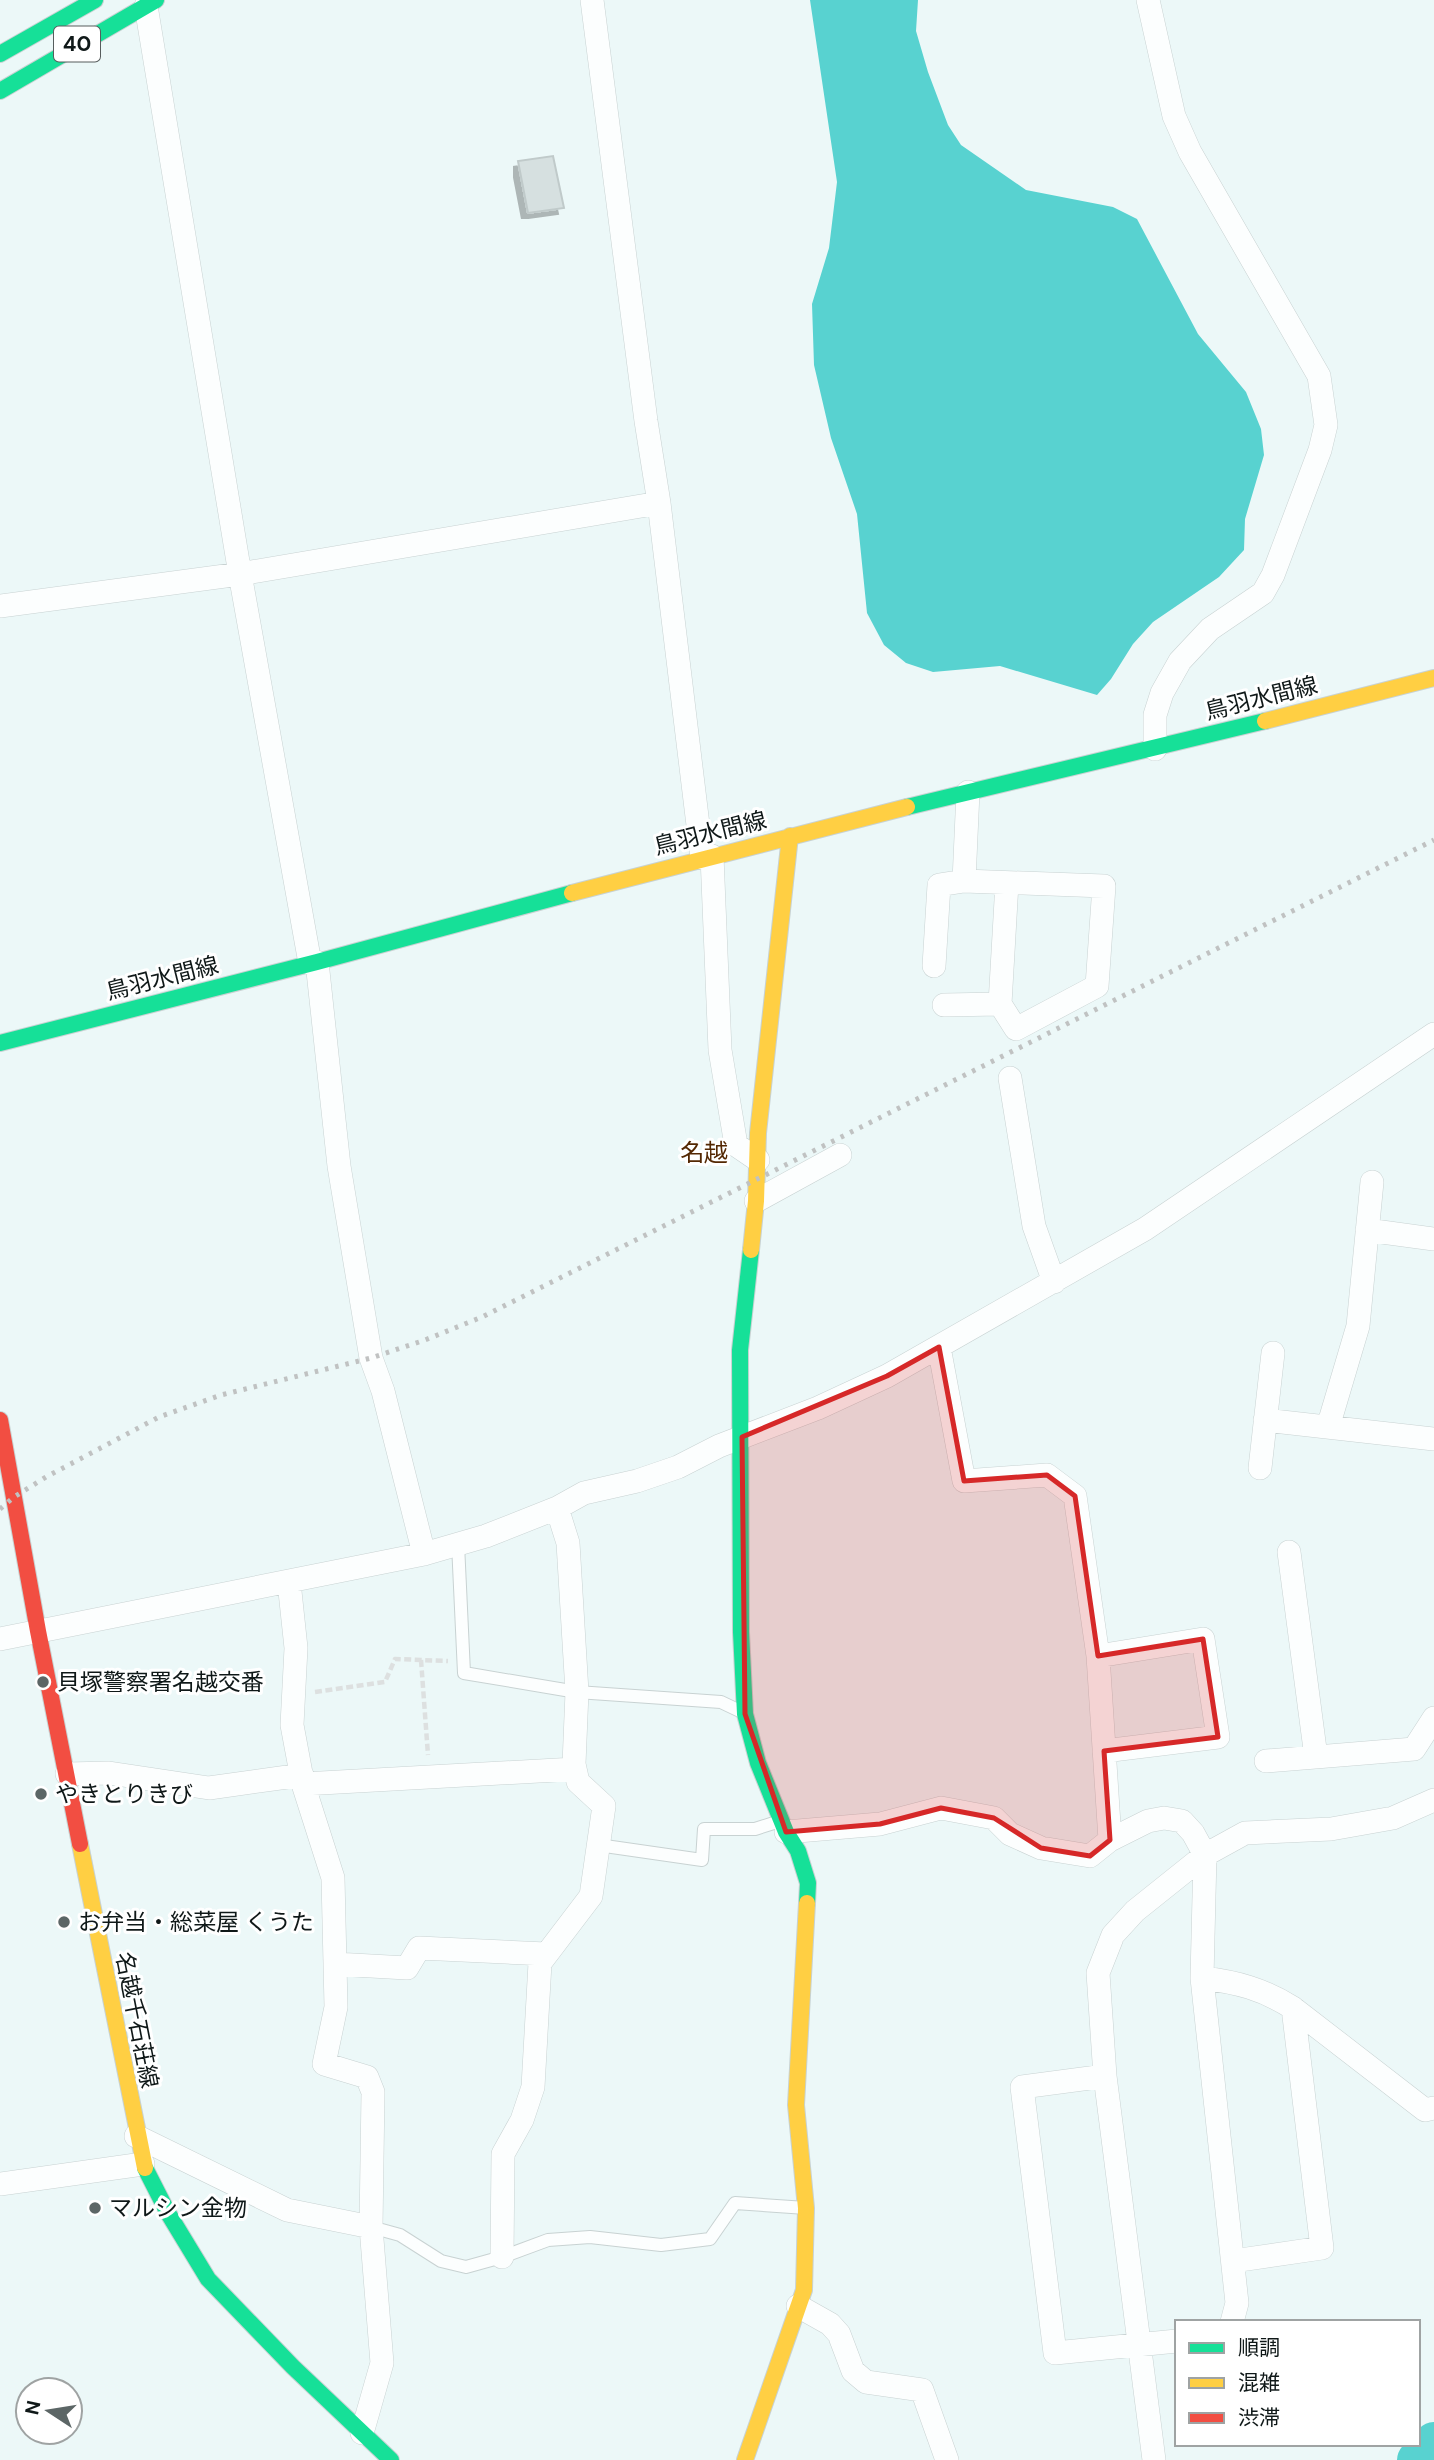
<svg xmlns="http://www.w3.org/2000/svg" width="1434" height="2460" viewBox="0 0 1434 2460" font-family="'DM Sans','Noto Sans JP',sans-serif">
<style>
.water{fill:#58d2d0}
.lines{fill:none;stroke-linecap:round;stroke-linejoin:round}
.river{stroke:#58d2d0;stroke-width:40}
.building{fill:#d6e0e0;stroke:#c0caca;stroke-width:2;filter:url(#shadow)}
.lane-casing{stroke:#c8d2d2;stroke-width:14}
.street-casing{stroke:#c8d2d2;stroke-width:24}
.fast-casing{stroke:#c8d2d2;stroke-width:18}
.slow-casing{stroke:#c8d2d2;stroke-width:18}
.jam-casing{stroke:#c8d2d2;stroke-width:18}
.path{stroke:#dde0e0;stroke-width:4.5;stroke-dasharray:7 3.5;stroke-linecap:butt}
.lane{stroke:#fcfefe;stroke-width:12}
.street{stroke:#fcfefe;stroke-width:23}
.fast{stroke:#16e098;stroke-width:16}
.slow{stroke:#ffcf43;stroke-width:16}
.jam{stroke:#f24e42;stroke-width:16}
.rail{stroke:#c0c2c2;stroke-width:5;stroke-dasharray:3.5 7;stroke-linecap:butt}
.marked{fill:#d62828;fill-opacity:0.2;stroke:#d62828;stroke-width:5;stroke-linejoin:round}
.poi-dot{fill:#5c6666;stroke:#fff;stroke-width:2.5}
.labels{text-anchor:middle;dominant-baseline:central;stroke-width:6;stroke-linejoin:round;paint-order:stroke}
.shield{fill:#fff;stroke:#575d5d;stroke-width:2}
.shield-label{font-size:21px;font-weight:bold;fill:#0f1818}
.street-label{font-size:23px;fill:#0f1818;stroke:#fff}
.poi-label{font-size:23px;fill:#0f1818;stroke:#fff;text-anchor:start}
.neighbourhood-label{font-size:24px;fill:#542803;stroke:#fff}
</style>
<defs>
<filter id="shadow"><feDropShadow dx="-6" dy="6" stdDeviation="0" flood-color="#0004"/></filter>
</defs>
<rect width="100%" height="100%" fill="#ecf8f8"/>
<!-- water -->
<path class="water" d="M810,0H918L916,31L928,72L948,125L961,145L1026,190L1113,207L1137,219L1198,334L1246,392L1261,429L1264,455L1245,519L1244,550L1219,577L1153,622L1133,644L1111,679L1097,695L1000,666L933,672L906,663L884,645L867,613L857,514L831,438L814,365L812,304L829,248L837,182Z"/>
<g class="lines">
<!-- river -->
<path class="river" d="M1417,2460L1434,2442"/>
</g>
<!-- building -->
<path class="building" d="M553,156L564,208L528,213L518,161Z"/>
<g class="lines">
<!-- lane casing -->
<g class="lane-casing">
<path id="lane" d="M458,1544L464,1673L577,1692L721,1702L742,1712
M598,1845L702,1860L704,1829H755L780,1821
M371,2227L400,2235L441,2261L466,2267L502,2257L548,2240L590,2237L661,2245L710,2239L735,2203L806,2208"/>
</g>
<!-- street casing -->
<g class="street-casing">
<path id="street" d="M592,0L646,421L659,503L702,858
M1148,0L1174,116L1190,152L1319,376L1326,425L1320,450L1273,575L1263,593L1210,629L1180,661L1162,693L1155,715V749
M146,6L240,574L310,963
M0,606L240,574L659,503
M712,856L720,1050L736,1145L758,1160
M964,881L968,792
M317,962L339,1166L371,1358L383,1391L424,1554
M934,966L939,885L964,881L1104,886L1097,986L1016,1029L1000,1004L1007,883
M944,1005L1000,1004
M1010,1078L1034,1226L1054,1282
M756,1201L840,1155
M1367,1230L1434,1239
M939,1347L964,1481L1047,1475L1075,1496L1098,1656L1110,1840
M1265,1420L1434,1439
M1328,1427L1358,1326L1372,1182
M1260,1468L1273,1353
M1289,1552L1316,1757
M289,1582L296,1648L292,1725L303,1784L333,1878L336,2007L324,2064L367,2077L373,2092L371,2227L382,2363L362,2433
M0,1639L424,1554L486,1536L557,1508L584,1493L637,1481L678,1467L719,1446L818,1408L887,1376L1145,1229L1434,1034
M1098,1656L1203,1639L1218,1737L1104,1751
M1266,1761L1414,1749L1434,1718
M67,1774L109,1773L209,1788L302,1775
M303,1784L575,1769
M786,1832L880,1824L941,1808L994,1818L1010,1834L1041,1848L1090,1856L1110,1840L1148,1821L1164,1818L1182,1821L1193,1833L1205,1855L1202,1978L1237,2303L1232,2322
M335,1964L407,1968L419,1948L546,1954
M1202,1978C1237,1982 1263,1989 1293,2008L1322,2248L1233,2261
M1293,2008L1425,2110L1434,2108
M1105,2076L1022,2087L1055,2353L1177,2341
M136,2136L287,2210L371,2227
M0,2184L143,2164
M502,2257L503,2154L522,2120L533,2087L540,1963L591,1896L604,1806L578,1782L574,1764L577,1692L568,1543L557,1508
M798,2306L830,2324L839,2334L853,2371L866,2382L922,2390L947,2460
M1154,2460L1105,2076L1098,1973L1113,1935L1135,1911L1205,1855L1245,1833L1331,1829L1393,1818L1434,1800"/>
</g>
<!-- fast casing -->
<g class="fast-casing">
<path id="fast" d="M0,54L95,0
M0,91L156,0
M907,807L1265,721
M0,1043L317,962L572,893
M751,1250L740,1350L741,1632L745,1714L758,1763L786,1832L798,1851L808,1883L807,1903
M145,2168L168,2213L208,2279L293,2367L391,2460"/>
</g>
<!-- slow casing -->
<g class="slow-casing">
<path id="slow" d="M1265,721L1434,678
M572,893L907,807
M751,1250L756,1201L758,1133L790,836
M80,1844L145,2168
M745,2460L804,2290L806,2208L796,2105L807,1903"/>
</g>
<!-- jam casing -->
<g class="jam-casing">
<path id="jam" d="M0,1420L38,1631L80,1844"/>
</g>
<!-- path -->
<path class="path" d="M421,1660L428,1755
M315,1692L385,1682L395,1659L448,1661"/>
<!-- lane -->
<use href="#lane" class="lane"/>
<!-- street -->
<use href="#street" class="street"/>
<!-- fast -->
<use href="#fast" class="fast"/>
<!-- slow -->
<use href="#slow" class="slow"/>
<!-- jam -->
<use href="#jam" class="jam"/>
<!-- rail -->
<path class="rail" d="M0,1509L14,1497L46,1477L159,1417L221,1395L371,1358L425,1340L482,1317L1434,840"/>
</g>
<!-- marked area -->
<path class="marked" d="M939,1347L964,1481L1047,1475L1075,1496L1098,1656L1203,1639L1218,1737L1104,1751L1110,1840L1090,1856L1041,1848L994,1818L941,1808L880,1824L786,1832L745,1714L742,1437L887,1376Z"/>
<!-- markers -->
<g class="poi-dot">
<circle cx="43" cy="1682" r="7"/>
<circle cx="41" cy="1794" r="7"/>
<circle cx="64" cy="1922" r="7"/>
<circle cx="95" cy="2208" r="7"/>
</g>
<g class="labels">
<!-- shield labels -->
<rect class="shield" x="54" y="26.5" width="46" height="35" rx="5"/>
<g class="shield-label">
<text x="77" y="44">40</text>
</g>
<!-- street labels -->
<g class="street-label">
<text transform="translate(1261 698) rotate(-14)">鳥羽水間線</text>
<text transform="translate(710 833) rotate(-14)">鳥羽水間線</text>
<text transform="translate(162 978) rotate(-14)">鳥羽水間線</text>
<text transform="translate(137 2020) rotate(79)">名越千石荘線</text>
</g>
<!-- poi labels -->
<g class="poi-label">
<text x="57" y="1682">貝塚警察署名越交番</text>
<text x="55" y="1794">やきとりきび</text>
<text x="78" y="1922">お弁当・総菜屋 くうた</text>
<text x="109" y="2208">マルシン金物</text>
</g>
<!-- neighbourhood labels -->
<g class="neighbourhood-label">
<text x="704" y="1152">名越</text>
</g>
</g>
<!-- legend -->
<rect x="1175" y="2320" width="245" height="126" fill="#ffffff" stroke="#9fa3a3" stroke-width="2"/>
<rect x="1189" y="2343" width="35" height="10" fill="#16e098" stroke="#9fa3a3" stroke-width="2"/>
<text x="1238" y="2355" font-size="21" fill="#0f1818">順調</text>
<rect x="1189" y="2378" width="35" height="10" fill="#ffcf43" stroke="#9fa3a3" stroke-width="2"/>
<text x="1238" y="2390" font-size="21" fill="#0f1818">混雑</text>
<rect x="1189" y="2413" width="35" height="10" fill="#f24e42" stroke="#9fa3a3" stroke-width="2"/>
<text x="1238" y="2425" font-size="21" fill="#0f1818">渋滞</text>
<!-- north arrow -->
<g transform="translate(49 2411) rotate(282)"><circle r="33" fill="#ffffff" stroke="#9fa3a3" stroke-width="2"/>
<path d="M0-5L12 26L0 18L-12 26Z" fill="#5c6666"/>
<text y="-10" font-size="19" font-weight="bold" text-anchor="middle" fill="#0f1818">N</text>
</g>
</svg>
